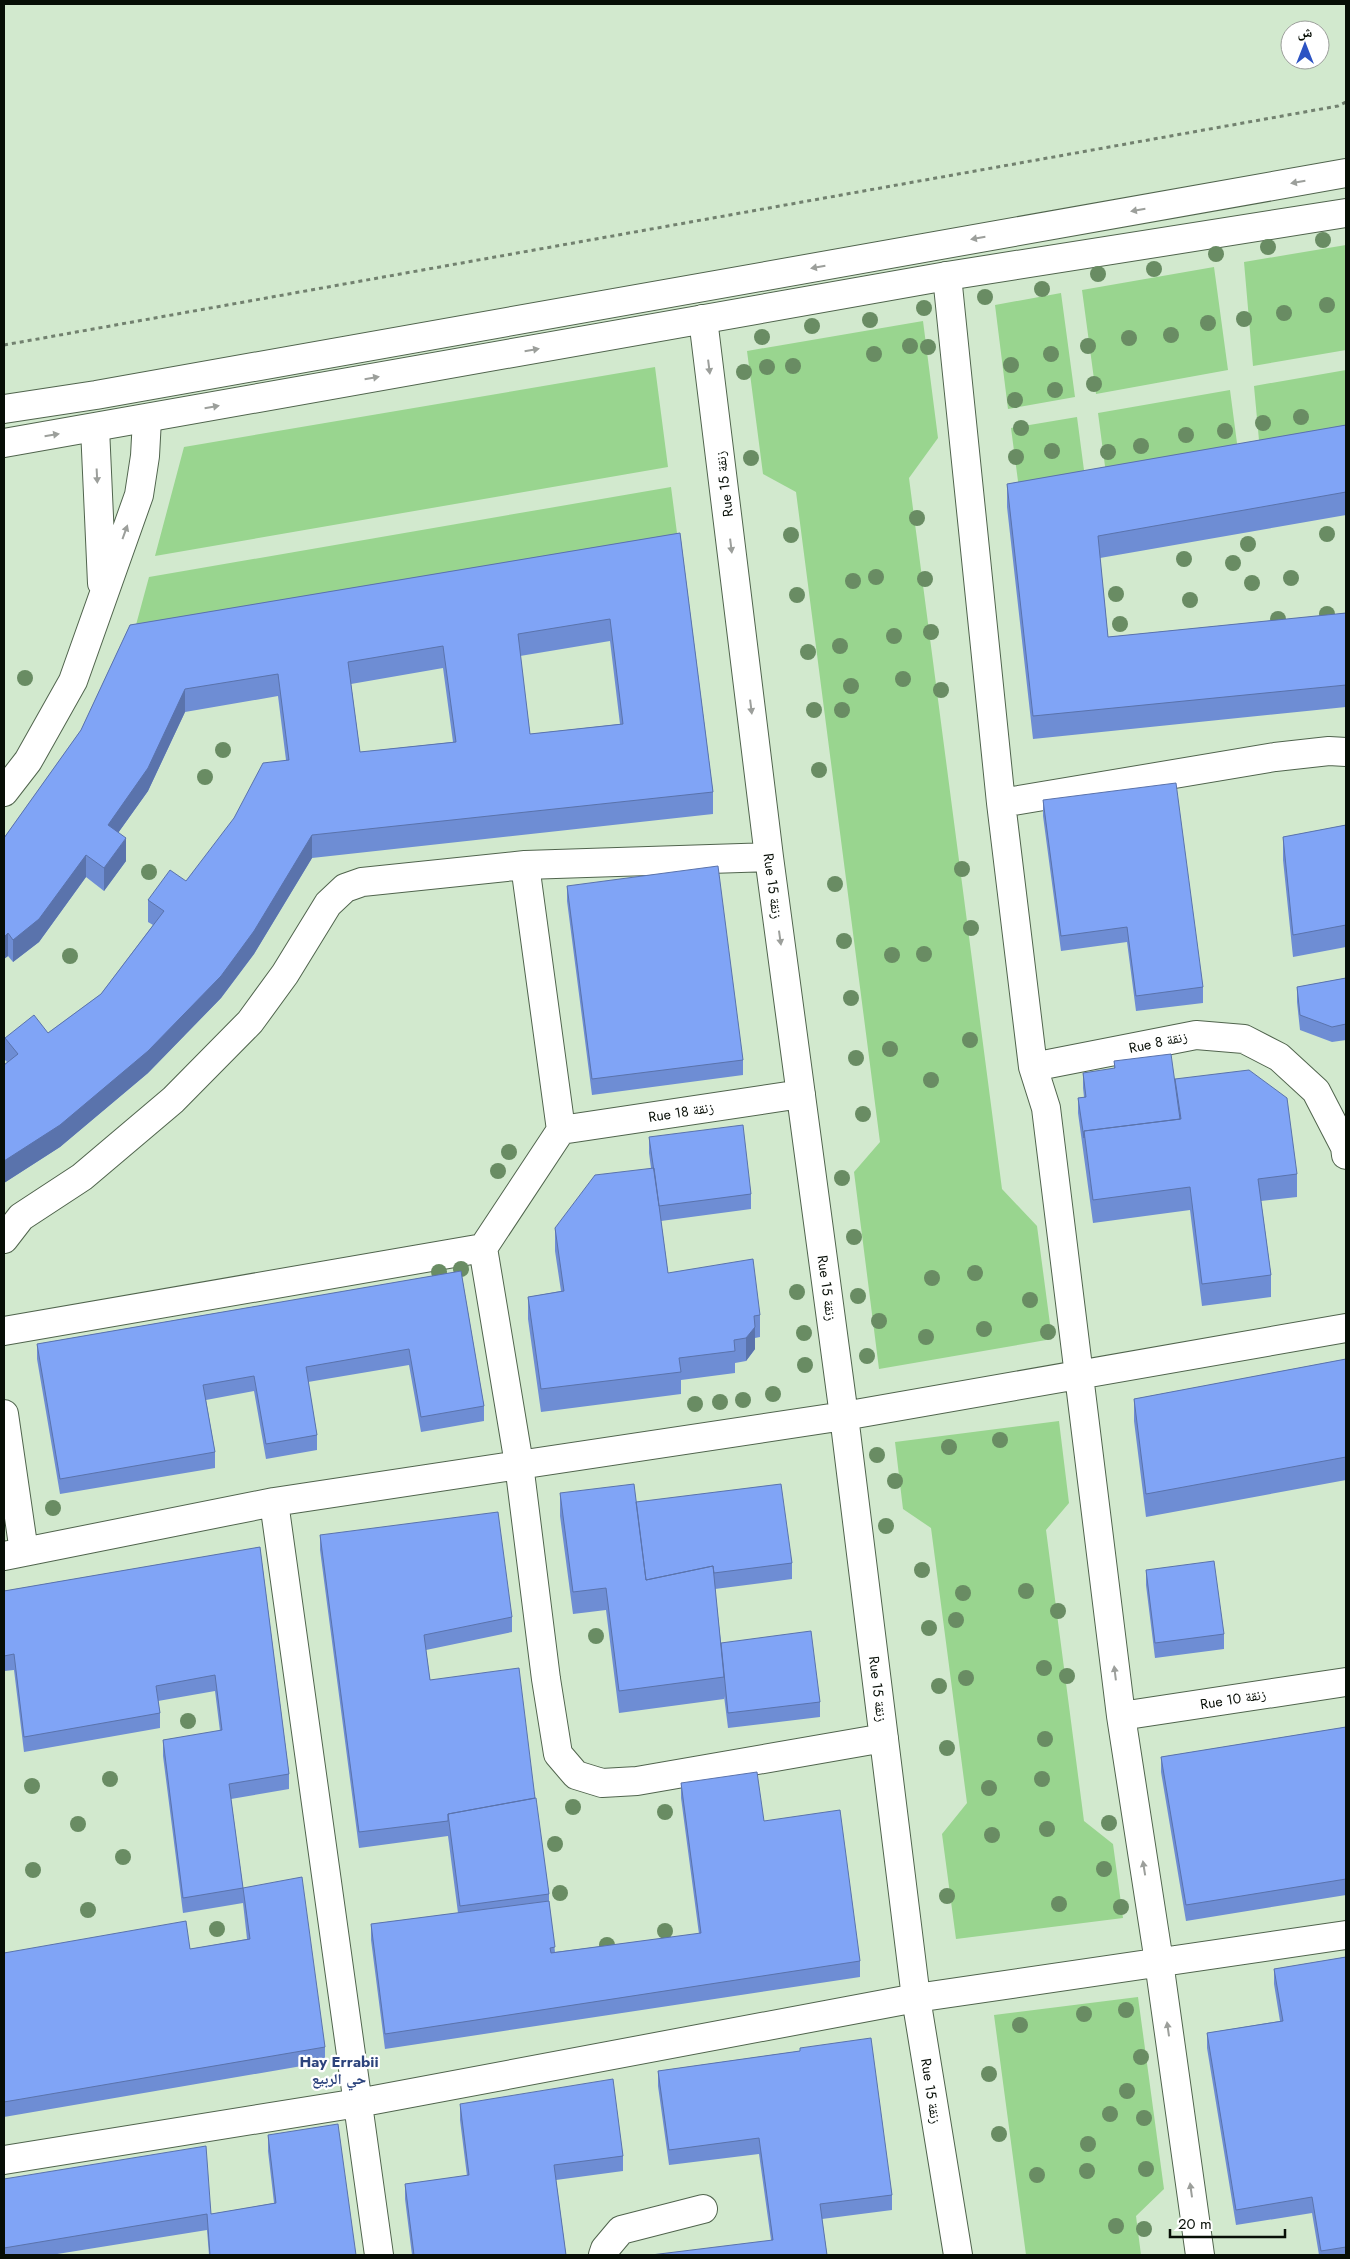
<svg xmlns="http://www.w3.org/2000/svg" width="1350" height="2259" viewBox="0 0 1350 2259" font-family="Jost,'Noto Naskh Arabic',sans-serif">
<style>
.green{fill:#99d58f}
.lines{fill:none;stroke-linecap:round;stroke-linejoin:round}
.minor-casing{stroke:#50644d;stroke-width:30}
.major-casing{stroke:#50644d;stroke-width:30}
.path{stroke:#72816f;stroke-width:3;stroke-dasharray:4 4;stroke-linecap:butt}
.minor{stroke:#fff;stroke-width:28}
.major{stroke:#fff;stroke-width:28}
.tree{fill:#698c63}
.wall{fill:#6e8dd4;fill-rule:evenodd}
.shaded-wall{fill:#5a73ac}
.building{fill:#80a4f6;stroke:#5a73ac;fill-rule:evenodd}
.oneway{fill:#9c9f9b}
.labels{text-anchor:middle;dominant-baseline:central;stroke-width:4.5;stroke-linejoin:round;paint-order:stroke}
.street-label{font-size:14px;fill:#070e06;stroke:#fff}
.neighbourhood-label{font-size:15px;font-weight:bold;fill:#2c437c;stroke:#fff}
</style>
<rect width="100%" height="100%" fill="#d2e9ce"/>
<!-- green -->
<path class="green" d="M1346,245V350L1253,366L1244,262Z
M1214,267L1228,370L1096,394L1082,290Z
M1061,293L1075,397L1008,409L995,305Z
M923,321L938,438L909,478L1002,1189L1037,1226L1052,1339L879,1369L854,1172L880,1142L796,492L763,474L747,351Z
M655,367L668,467L155,556L184,447Z
M1346,370V447L1261,462L1254,386Z
M1230,390L1240,466L1108,489L1098,413Z
M1077,417L1087,493L1021,504L1011,428Z
M671,487L680,556L130,647L149,577Z
M1059,1421L1069,1503L1046,1530L1084,1821L1113,1844L1123,1918L956,1939L942,1834L967,1803L931,1528L903,1509L895,1442Z
M1138,1997L1164,2189L1136,2216L1141,2255H1026L994,2015Z"/>
<g class="lines">
<!-- minor casing -->
<g class="minor-casing">
<path id="minor" d="M947,276L1001,803L1033,1067L1046,1108L1121,1716L1159,1962L1200,2255
M703,319L769,857L844,1416L916,1998L958,2255
M95,428L102,583
M4,792L28,761L73,681L139,495L145,456L147,419
M1001,803L1275,757L1329,751L1346,752
M1033,1067L1196,1035L1244,1039L1279,1057L1316,1091L1345,1147L1346,1155
M561,1130L801,1094
M4,1239L21,1217L82,1177L173,1100L250,1022L285,974L328,904L345,888L362,882L525,865L769,857
M483,1248L519,1464L546,1679L558,1754L576,1775L602,1783L637,1781L884,1738
M4,1331L483,1248L561,1130L525,865
M4,1414L24,1552
M274,1502L379,2255
M4,1556L274,1502L844,1416L1346,1328
M1121,1716L1346,1682
M4,2160L358,2103L916,1998L1346,1935
M603,2255L605,2249L621,2230L703,2209"/>
</g>
<!-- major casing -->
<g class="major-casing">
<path id="major" d="M4,409L96,395L1346,173
M4,443L947,276L1346,213"/>
</g>
<!-- path -->
<path class="path" d="M4,345L1338,106L1346,102"/>
<!-- minor -->
<use href="#minor" class="minor"/>
<!-- major -->
<use href="#major" class="major"/>
</g>
<!-- trees -->
<g class="tree">
<circle cx="1323" cy="240" r="8"/>
<circle cx="1268" cy="247" r="8"/>
<circle cx="1216" cy="254" r="8"/>
<circle cx="1154" cy="269" r="8"/>
<circle cx="1098" cy="274" r="8"/>
<circle cx="1042" cy="289" r="8"/>
<circle cx="985" cy="297" r="8"/>
<circle cx="1327" cy="305" r="8"/>
<circle cx="924" cy="308" r="8"/>
<circle cx="1284" cy="313" r="8"/>
<circle cx="1244" cy="319" r="8"/>
<circle cx="870" cy="320" r="8"/>
<circle cx="1208" cy="323" r="8"/>
<circle cx="812" cy="326" r="8"/>
<circle cx="1171" cy="335" r="8"/>
<circle cx="762" cy="337" r="8"/>
<circle cx="1129" cy="338" r="8"/>
<circle cx="910" cy="346" r="8"/>
<circle cx="1088" cy="346" r="8"/>
<circle cx="928" cy="347" r="8"/>
<circle cx="874" cy="354" r="8"/>
<circle cx="1051" cy="354" r="8"/>
<circle cx="1011" cy="365" r="8"/>
<circle cx="793" cy="366" r="8"/>
<circle cx="767" cy="367" r="8"/>
<circle cx="744" cy="372" r="8"/>
<circle cx="1094" cy="384" r="8"/>
<circle cx="1055" cy="390" r="8"/>
<circle cx="1015" cy="400" r="8"/>
<circle cx="1301" cy="417" r="8"/>
<circle cx="1263" cy="423" r="8"/>
<circle cx="1021" cy="428" r="8"/>
<circle cx="1225" cy="431" r="8"/>
<circle cx="1186" cy="435" r="8"/>
<circle cx="1141" cy="446" r="8"/>
<circle cx="1052" cy="451" r="8"/>
<circle cx="1108" cy="452" r="8"/>
<circle cx="1016" cy="457" r="8"/>
<circle cx="751" cy="458" r="8"/>
<circle cx="917" cy="518" r="8"/>
<circle cx="1327" cy="534" r="8"/>
<circle cx="791" cy="535" r="8"/>
<circle cx="1248" cy="544" r="8"/>
<circle cx="1184" cy="559" r="8"/>
<circle cx="1233" cy="563" r="8"/>
<circle cx="876" cy="577" r="8"/>
<circle cx="1291" cy="578" r="8"/>
<circle cx="925" cy="579" r="8"/>
<circle cx="853" cy="581" r="8"/>
<circle cx="1252" cy="583" r="8"/>
<circle cx="1116" cy="594" r="8"/>
<circle cx="797" cy="595" r="8"/>
<circle cx="1190" cy="600" r="8"/>
<circle cx="1327" cy="614" r="8"/>
<circle cx="1278" cy="619" r="8"/>
<circle cx="1120" cy="624" r="8"/>
<circle cx="931" cy="632" r="8"/>
<circle cx="894" cy="636" r="8"/>
<circle cx="840" cy="646" r="8"/>
<circle cx="808" cy="652" r="8"/>
<circle cx="25" cy="678" r="8"/>
<circle cx="903" cy="679" r="8"/>
<circle cx="851" cy="686" r="8"/>
<circle cx="941" cy="690" r="8"/>
<circle cx="814" cy="710" r="8"/>
<circle cx="842" cy="710" r="8"/>
<circle cx="223" cy="750" r="8"/>
<circle cx="819" cy="770" r="8"/>
<circle cx="205" cy="777" r="8"/>
<circle cx="962" cy="869" r="8"/>
<circle cx="149" cy="872" r="8"/>
<circle cx="835" cy="884" r="8"/>
<circle cx="971" cy="928" r="8"/>
<circle cx="844" cy="941" r="8"/>
<circle cx="924" cy="954" r="8"/>
<circle cx="892" cy="955" r="8"/>
<circle cx="70" cy="956" r="8"/>
<circle cx="851" cy="998" r="8"/>
<circle cx="970" cy="1040" r="8"/>
<circle cx="890" cy="1049" r="8"/>
<circle cx="856" cy="1058" r="8"/>
<circle cx="931" cy="1080" r="8"/>
<circle cx="863" cy="1114" r="8"/>
<circle cx="509" cy="1152" r="8"/>
<circle cx="498" cy="1171" r="8"/>
<circle cx="842" cy="1178" r="8"/>
<circle cx="854" cy="1237" r="8"/>
<circle cx="461" cy="1269" r="8"/>
<circle cx="439" cy="1272" r="8"/>
<circle cx="975" cy="1273" r="8"/>
<circle cx="932" cy="1278" r="8"/>
<circle cx="797" cy="1292" r="8"/>
<circle cx="858" cy="1296" r="8"/>
<circle cx="1030" cy="1300" r="8"/>
<circle cx="879" cy="1321" r="8"/>
<circle cx="984" cy="1329" r="8"/>
<circle cx="1048" cy="1332" r="8"/>
<circle cx="804" cy="1333" r="8"/>
<circle cx="926" cy="1337" r="8"/>
<circle cx="867" cy="1356" r="8"/>
<circle cx="805" cy="1365" r="8"/>
<circle cx="773" cy="1394" r="8"/>
<circle cx="743" cy="1400" r="8"/>
<circle cx="720" cy="1402" r="8"/>
<circle cx="695" cy="1404" r="8"/>
<circle cx="1000" cy="1440" r="8"/>
<circle cx="949" cy="1447" r="8"/>
<circle cx="877" cy="1455" r="8"/>
<circle cx="895" cy="1481" r="8"/>
<circle cx="53" cy="1508" r="8"/>
<circle cx="886" cy="1526" r="8"/>
<circle cx="922" cy="1570" r="8"/>
<circle cx="1026" cy="1591" r="8"/>
<circle cx="963" cy="1593" r="8"/>
<circle cx="1058" cy="1611" r="8"/>
<circle cx="956" cy="1620" r="8"/>
<circle cx="929" cy="1628" r="8"/>
<circle cx="596" cy="1636" r="8"/>
<circle cx="1044" cy="1668" r="8"/>
<circle cx="1067" cy="1676" r="8"/>
<circle cx="966" cy="1678" r="8"/>
<circle cx="939" cy="1686" r="8"/>
<circle cx="188" cy="1721" r="8"/>
<circle cx="1045" cy="1739" r="8"/>
<circle cx="947" cy="1748" r="8"/>
<circle cx="110" cy="1779" r="8"/>
<circle cx="1042" cy="1779" r="8"/>
<circle cx="32" cy="1786" r="8"/>
<circle cx="989" cy="1788" r="8"/>
<circle cx="573" cy="1807" r="8"/>
<circle cx="665" cy="1812" r="8"/>
<circle cx="1109" cy="1823" r="8"/>
<circle cx="78" cy="1824" r="8"/>
<circle cx="1047" cy="1829" r="8"/>
<circle cx="992" cy="1835" r="8"/>
<circle cx="555" cy="1844" r="8"/>
<circle cx="123" cy="1857" r="8"/>
<circle cx="1104" cy="1869" r="8"/>
<circle cx="33" cy="1870" r="8"/>
<circle cx="560" cy="1893" r="8"/>
<circle cx="947" cy="1896" r="8"/>
<circle cx="1059" cy="1904" r="8"/>
<circle cx="1121" cy="1907" r="8"/>
<circle cx="88" cy="1910" r="8"/>
<circle cx="217" cy="1929" r="8"/>
<circle cx="665" cy="1931" r="8"/>
<circle cx="607" cy="1945" r="8"/>
<circle cx="1126" cy="2010" r="8"/>
<circle cx="1084" cy="2014" r="8"/>
<circle cx="1020" cy="2025" r="8"/>
<circle cx="1141" cy="2057" r="8"/>
<circle cx="989" cy="2074" r="8"/>
<circle cx="1127" cy="2091" r="8"/>
<circle cx="1110" cy="2114" r="8"/>
<circle cx="1144" cy="2118" r="8"/>
<circle cx="999" cy="2134" r="8"/>
<circle cx="1088" cy="2144" r="8"/>
<circle cx="1146" cy="2169" r="8"/>
<circle cx="1087" cy="2171" r="8"/>
<circle cx="1037" cy="2175" r="8"/>
<circle cx="1116" cy="2226" r="8"/>
<circle cx="1144" cy="2229" r="8"/>
</g>
<!-- wall -->
<path class="wall" d="M1346,425V515L1100,558L1108,637L1346,613V707L1033,739L1007,507V484Z
M680,533L713,792V814L312,858L254,954L221,998L148,1073L60,1147L4,1183V1065L7,1062L5,1060V1038L48,1033L101,994L153,925L148,922V900L186,881L286,760L278,696L185,712L148,791L118,833L126,861L104,891L86,877L39,942L13,962L8,956L4,959V838L81,730L130,625ZM610,641L620,724L530,734L520,656ZM443,668L453,742L360,752L351,684Z
M1043,800L1203,987V1003L1136,1011L1127,942L1061,951L1043,816Z
M1346,825V947L1293,957L1283,860V837Z
M567,886L743,1060V1075L592,1095L567,901Z
M1346,978V1040L1332,1042L1300,1030L1297,1002V987Z
M1114,1061L1175,1086V1079L1297,1174V1197L1261,1201L1271,1275V1297L1202,1306L1190,1210L1093,1223L1078,1113V1098L1084,1097L1083,1088V1073L1114,1069Z
M649,1137L751,1194V1209L661,1221L668,1273L760,1315V1337L755,1338V1349L746,1361L735,1363V1373L681,1380V1394L541,1412L528,1319V1297L561,1291L555,1251V1228L651,1168L649,1153Z
M461,1271L484,1406V1421L421,1432L409,1365L308,1382L317,1435V1450L266,1459L254,1391L206,1400L215,1452V1468L60,1494L37,1359V1344Z
M1346,1359V1480L1146,1517L1134,1421V1399Z
M560,1493L792,1563V1579L715,1589L721,1643L820,1702V1717L728,1728L724,1696V1699L619,1713L606,1610L573,1614L560,1516Z
M320,1535L512,1617V1632L426,1650L430,1680L535,1798L549,1894V1901L555,1952L699,1934L681,1798V1783L764,1821L860,1961V1977L385,2049L371,1940V1924L458,1913L448,1836L359,1848L320,1550Z
M260,1547L289,1774V1789L231,1799L243,1888L325,2047V2062L4,2117V1953L190,1949L247,1939L243,1903L183,1913L163,1756V1740L220,1731L215,1691L158,1701L160,1713V1728L24,1752L14,1670L4,1671V1591Z
M1146,1570L1224,1634V1649L1155,1658L1146,1585Z
M1346,1727V1895L1186,1921L1161,1772V1757Z
M1346,1957V2255H1319L1312,2213L1236,2225L1207,2048V2033L1280,2021L1274,1984V1969Z
M800,2048L892,2195V2210L822,2219L827,2255L771,2240L759,2154L669,2165L658,2086V2071L800,2051Z
M460,2104L623,2156V2171L556,2180L566,2255H412L405,2199V2184L467,2176L460,2120Z
M268,2135L356,2255H209L207,2230L51,2255H4V2179L211,2214L274,2203L268,2151Z"/>
<!-- shaded-wall -->
<path class="shaded-wall" d="M185,689V712L148,791L108,847V825Z
M312,835V858L254,954L221,998L148,1073L60,1147L4,1183V1161Z
M126,838V861L104,891V868Z
M86,855V877L39,942L13,962V940Z
M8,933V956L4,959V937Z
M755,1327V1349L746,1361V1338Z"/>
<!-- building -->
<path class="building" d="M1346,425V492L1098,536L1108,637L1346,613V685L1033,716L1007,484Z
M680,533L713,792L312,835L254,931L221,976L148,1051L60,1125L4,1161V1065L18,1054L5,1038L34,1015L48,1033L101,994L164,911L148,900L170,870L186,881L234,818L263,763L289,760L278,674L185,689L148,768L108,825L126,838L104,868L86,855L39,919L13,940L8,933L4,937V838L81,730L130,625ZM610,619L623,724L530,734L518,634ZM443,646L456,742L360,752L348,662Z
M1176,783L1203,987L1136,996L1127,927L1061,936L1043,800Z
M1346,825V925L1293,935L1283,837Z
M718,866L743,1060L592,1079L567,886Z
M1346,978V1024L1332,1027L1300,1015L1297,987Z
M1171,1054L1180,1119L1084,1131V1138L1078,1098L1086,1097L1083,1073L1115,1068L1114,1061Z
M1249,1070L1287,1098L1297,1174L1258,1179L1271,1275L1202,1284L1190,1187L1093,1200L1084,1131L1181,1119L1175,1079Z
M743,1125L751,1194L659,1206L649,1137Z
M654,1168L668,1273L753,1259L760,1315L754,1316L755,1327L746,1338L734,1340L735,1351L679,1358L681,1372L541,1389L528,1297L564,1291L555,1228L595,1175Z
M461,1271L484,1406L421,1417L409,1349L306,1367L317,1435L266,1444L254,1376L203,1385L215,1452L60,1479L37,1344Z
M1346,1359V1457L1146,1494L1134,1399Z
M634,1484L646,1580L713,1566L724,1677L619,1691L606,1588L573,1592L560,1493Z
M781,1484L792,1563L714,1573L713,1566L646,1580L636,1502Z
M498,1512L512,1617L424,1635L430,1680L519,1668L535,1798L448,1814V1821L359,1832L320,1535Z
M260,1547L289,1774L229,1784L243,1888L183,1898L163,1740L222,1730L215,1675L156,1686L160,1713L24,1737L14,1654L4,1656V1591Z
M1214,1561L1224,1634L1155,1643L1146,1570Z
M811,1631L820,1702L728,1713L721,1643Z
M1346,1727V1879L1186,1905L1161,1757Z
M757,1772L764,1821L840,1810L860,1961L385,2034L371,1924L549,1901L555,1947L550,1948L551,1953L701,1933L681,1783Z
M536,1798L549,1894L460,1906L448,1814Z
M302,1877L325,2047L4,2102V1953L186,1921L190,1949L250,1939L243,1888Z
M1346,1957V2247L1321,2251L1312,2197L1236,2210L1207,2033L1283,2021L1274,1969Z
M871,2038L892,2195L820,2204L827,2255H651L773,2240L759,2138L669,2150L658,2071L800,2051V2048Z
M613,2079L623,2156L554,2165L566,2255H414L405,2184L469,2175L460,2104Z
M338,2124L356,2255H210L207,2214L4,2248V2179L206,2146L211,2214L276,2203L268,2135Z"/>
<!-- one-way arrows -->
<defs><path id="oneway-solid" d="M-6-.8H1V-3.2L6.5 0L1 3.2V.8H-6Z" transform="scale(1.25)"/></defs>
<g class="oneway">
<use href="#oneway-solid" transform="translate(1298 182) rotate(170)"/>
<use href="#oneway-solid" transform="translate(1138 210) rotate(170)"/>
<use href="#oneway-solid" transform="translate(978 238) rotate(170)"/>
<use href="#oneway-solid" transform="translate(818 267) rotate(170)"/>
<use href="#oneway-solid" transform="translate(532 350) rotate(-10)"/>
<use href="#oneway-solid" transform="translate(709 367) rotate(83)"/>
<use href="#oneway-solid" transform="translate(372 378) rotate(-10)"/>
<use href="#oneway-solid" transform="translate(212 407) rotate(-10)"/>
<use href="#oneway-solid" transform="translate(52 435) rotate(-9)"/>
<use href="#oneway-solid" transform="translate(97 476) rotate(87)"/>
<use href="#oneway-solid" transform="translate(125 532) rotate(-70)"/>
<use href="#oneway-solid" transform="translate(731 546) rotate(83)"/>
<use href="#oneway-solid" transform="translate(751 707) rotate(83)"/>
<use href="#oneway-solid" transform="translate(780 938) rotate(82)"/>
<use href="#oneway-solid" transform="translate(1115 1673) rotate(-97)"/>
<use href="#oneway-solid" transform="translate(1144 1868) rotate(-99)"/>
<use href="#oneway-solid" transform="translate(1168 2029) rotate(-98)"/>
<use href="#oneway-solid" transform="translate(1191 2190) rotate(-98)"/>
</g>
<g class="labels">
<!-- street labels -->
<g class="street-label">
<text transform="translate(724 484) rotate(-97)">Rue 15 زنقة</text>
<text transform="translate(773 886) rotate(82)">Rue 15 زنقة</text>
<text transform="translate(1158 1042) rotate(-12)">Rue 8 زنقة</text>
<text transform="translate(681 1112) rotate(-9)">Rue 18 زنقة</text>
<text transform="translate(827 1288) rotate(82)">Rue 15 زنقة</text>
<text transform="translate(878 1689) rotate(83)">Rue 15 زنقة</text>
<text transform="translate(1233 1699) rotate(-9)">Rue 10 زنقة</text>
<text transform="translate(931 2091) rotate(81)">Rue 15 زنقة</text>
</g>
<!-- neighbourhood labels -->
<g class="neighbourhood-label">
<text x="339" y="2062">Hay Errabii<tspan x="339" dy="17">حي الربيع</tspan></text>
</g>
</g>
<!-- border -->
<rect width="1350" height="2259" fill="none" stroke="#070e06" stroke-width="10"/>
<!-- north arrow -->
<g transform="translate(1305 45)"><circle r="24" fill="#ffffff" stroke="#9c9f9b"/>
<path d="M0-4L9 19L0 12L-9 19Z" fill="#2c53c3"/>
<text y="-8" font-size="14" font-weight="bold" text-anchor="middle" fill="#070e06">ش</text>
</g>
<!-- scale -->
<path d="M1170 2229v8h115v-8" fill="none" stroke="#070e06" stroke-width="2.5"/>
<text x="1178" y="2229" font-size="15" fill="#070e06" stroke="#ffffff" stroke-width="4" paint-order="stroke">20 m</text>
</svg>
